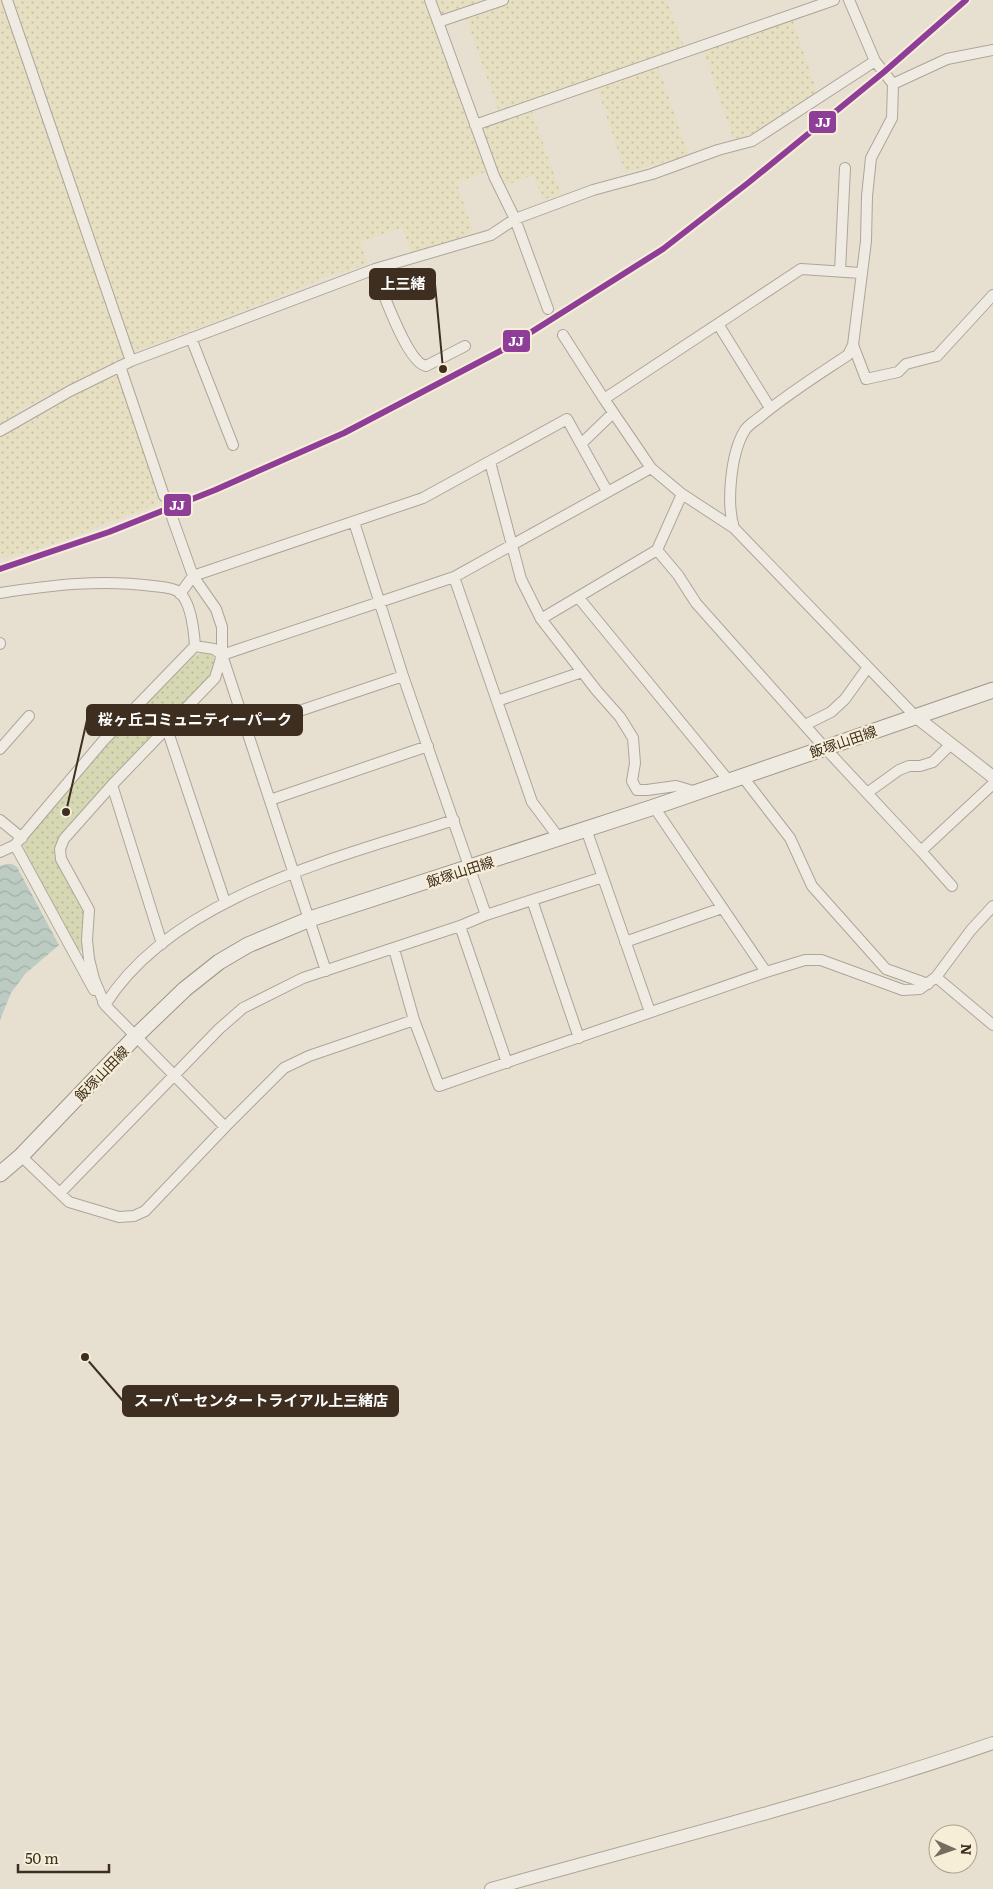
<svg xmlns="http://www.w3.org/2000/svg" width="993" height="1889" viewBox="0 0 993 1889" font-family="Literata,'Noto Sans JP',serif">
<style>
.farmland{fill:url(#farmland-dots)}
.park{fill:url(#park-dots)}
.water{fill:url(#water-waves)}
.lines{fill:none;stroke-linecap:round;stroke-linejoin:round}
.minor-casing{stroke:#ada599;stroke-width:12}
.tertiary-casing{stroke:#ada599;stroke-width:14}
.secondary-casing{stroke:#9c958a;stroke-width:17}
.minor{stroke:#efebe3;stroke-width:10}
.tertiary{stroke:#efebe3;stroke-width:12}
.secondary{stroke:#efebe3;stroke-width:15}
.rail-1-casing{stroke:#f7eed8;stroke-width:10}
.rail-1{stroke:#8f3e97;stroke-width:6}
.labels{text-anchor:middle;dominant-baseline:central;stroke-width:4.5;stroke-linejoin:round;paint-order:stroke}
.street-label{font-size:14px;fill:#3d2e20;stroke:#f7eed8}
.leader{fill:none;stroke:#3d2e20;stroke-width:2}
.callout-dot{fill:#3d2e20;stroke:#f7eed8;stroke-width:2}
.callout{fill:#3d2e20;stroke:#3d2e20;stroke-width:2}
.callout-label{font-size:15px;text-anchor:middle;font-weight:bold;fill:#fff}
.line-badge{stroke:#f7eed8;stroke-width:2}
.badge-label{font-size:14px;text-anchor:middle;font-weight:bold;fill:#fff}
</style>
<defs>
<pattern id="farmland-dots" width="8" height="8" patternUnits="userSpaceOnUse" patternTransform="scale(1.25)"><rect width="8" height="8" fill="#e6dfc2"/><path d="M2 2h.1M6 6h.1" fill="none" stroke="#c6c0a6" stroke-width="1.8" stroke-linecap="round"/></pattern>
<pattern id="park-dots" width="8" height="8" patternUnits="userSpaceOnUse" patternTransform="scale(1.25)"><rect width="8" height="8" fill="#d6d7b3"/><path d="M2 2h.1M6 6h.1" fill="none" stroke="#b9b99a" stroke-width="1.8" stroke-linecap="round"/></pattern>
<pattern id="water-waves" width="16" height="10" patternUnits="userSpaceOnUse" patternTransform="scale(1.25)"><rect width="16" height="10" fill="#bcccc2"/><path d="M0 5q4-4 8 0t8 0" fill="none" stroke="#a2b0a6"/></pattern>
</defs>
<rect width="100%" height="100%" fill="#e7e0d1"/>
<!-- farmland -->
<path class="farmland" d="M0,0H427L487,171L457,183L472,229L466,236L411,252L402,228L360,242L368,264L323,278L291,292L134,352L24,408L0,424Z
M436,0H667L684,47L499,112L463,9L442,16Z
M792,18L817,92L748,136L733,139L703,50Z
M658,66L689,156L625,172L597,87Z
M531,109L561,194L542,200L534,175L503,186L480,127Z
M119,374L159,503L51,545L0,559V436L83,390Z"/>
<!-- park -->
<path class="park" d="M201,653L210,654L215,658L212,674L107,784L55,846L56,856L85,910V949L79,951L23,851L24,841L107,743L194,656Z"/>
<!-- water -->
<path class="water" d="M6,864H12L17,867L59,945L25,974L11,993L0,1020V866Z"/>
<g class="lines">
<!-- minor casing -->
<g class="minor-casing">
<path id="minor" d="M7,0L131,361
M430,0L494,176L515,219L548,309
M438,22L503,0
M893,84L947,59L993,50
M475,125L834,0
M374,270C382,289 407,363 426,366L465,346
M840,271L845,168
M718,324L770,408
M563,335L604,399L651,468L682,494L734,528L915,716
M191,338L233,445
M853,345L866,379L898,372L906,364L937,356L993,295
M120,366L164,496
M604,399L801,269L861,273
M0,431L70,391L131,361L375,269L491,235L515,219L593,190L652,174L718,150L752,141L875,61
M581,444L613,413
M490,462L521,579L541,619L597,691L620,717L633,738L635,763L632,781L637,790H647L676,786L696,792
M172,517L193,576L216,609L222,627V655L215,678L112,785L64,839L60,849L61,859L89,910L87,940L89,959L94,979L105,1005L225,1127
M354,522L403,676L486,915L460,926L507,1063
M734,528C726,503 731,452 745,430C748,425 755,421 760,417C787,394 818,375 848,355L853,345L866,241L867,196L871,158L892,118L893,84L875,61L849,0
M657,550L678,575L696,603L825,748L921,851L952,886
M454,577L532,802L559,838
M0,593C52,585 101,579 153,586C161,587 172,587 179,592C191,602 194,631 195,646L103,741L15,845L0,852
M180,594L193,576L423,498L567,419L607,491
M578,597L729,781
M541,619L657,550L682,494
M0,643V644
M195,646L214,649L222,655L326,971
M222,655L454,577L651,468
M497,701L582,672
M805,725L831,712L845,699L868,667
M167,729L225,902
M246,729L403,676
M0,749L29,716
M742,776L790,838L812,886L886,969L928,984
M112,785L162,944
M867,793L899,770L909,766H920L933,762L951,744
M270,800L428,746
M654,807L766,972
M0,820L22,838
M586,829L650,1012
M15,845L94,990
M921,851L993,784
M532,900L579,1038
M486,915L603,877
M625,942L722,908
M394,949L414,1020
M936,977L993,1025
M103,1002L105,1005C173,896 338,858 454,820
M21,1156L69,1202L119,1217L134,1216L145,1211L225,1127L284,1068L309,1056L414,1020L439,1086L766,972L805,960H821L903,990L920,989L936,977L971,930L993,906
M60,1193L219,1029L243,1008L303,978L460,926"/>
</g>
<!-- tertiary casing -->
<g class="tertiary-casing">
<path id="tertiary" d="M915,716L993,777
M491,1889C659,1842 828,1800 993,1743"/>
</g>
<!-- secondary casing -->
<g class="secondary-casing">
<path id="secondary" d="M0,1174L21,1156L135,1037L185,989L219,962L248,945L310,919L654,807L993,690"/>
</g>
<!-- minor -->
<use href="#minor" class="minor"/>
<!-- tertiary -->
<use href="#tertiary" class="tertiary"/>
<!-- secondary -->
<use href="#secondary" class="secondary"/>
<!-- rail-1 casing -->
<g class="rail-1-casing">
<path id="rail-1" d="M0,569L109,532L215,490L344,433L506,348L663,249L748,183L884,72L966,0"/>
</g>
<!-- rail-1 -->
<use href="#rail-1" class="rail-1"/>
</g>
<g class="labels">
<!-- street labels -->
<g class="street-label">
<text transform="translate(843 741) rotate(-19)">飯塚山田線</text>
<text transform="translate(460 871) rotate(-18)">飯塚山田線</text>
<text transform="translate(101 1073) rotate(-46)">飯塚山田線</text>
</g>
</g>
<!-- callouts -->
<path class="leader" d="M443 369L435 284M66 812L87 720M85 1357L123 1401"/>
<g class="callout-dot">
<circle cx="443" cy="369" r="5"/>
<circle cx="66" cy="812" r="5"/>
<circle cx="85" cy="1357" r="5"/>
</g>
<g class="callout">
<rect x="370" y="269" width="65" height="30" rx="5"/>
<rect x="87" y="705" width="215" height="30" rx="5"/>
<rect x="123" y="1386" width="275" height="30" rx="5"/>
</g>
<g class="callout-label">
<text x="403" y="289">上三緒</text>
<text x="195" y="725">桜ヶ丘コミュニティーパーク</text>
<text x="261" y="1406">スーパーセンタートライアル上三緒店</text>
</g>
<g class="line-badge">
<rect x="808" y="110" width="29" height="24" rx="5" fill="#8f3e97"/>
<rect x="502" y="329" width="29" height="24" rx="5" fill="#8f3e97"/>
<rect x="163" y="493" width="29" height="24" rx="5" fill="#8f3e97"/>
</g>
<g class="badge-label">
<text x="823" y="127">JJ</text>
<text x="516" y="346">JJ</text>
<text x="177" y="510">JJ</text>
</g>
<!-- north arrow -->
<g transform="translate(953 1849) rotate(92)"><circle r="24" fill="#f7eed8" stroke="#ada18e"/>
<path d="M0-4L9 19L0 12L-9 19Z" fill="#786c5e"/>
<text y="-8" font-size="14" font-weight="bold" text-anchor="middle" fill="#3d2e20">N</text>
</g>
<!-- scale -->
<path d="M18 1864v8h91v-8" fill="none" stroke="#3d2e20" stroke-width="2.5"/>
<text x="25" y="1864" font-size="15" fill="#3d2e20" stroke="#f7eed8" stroke-width="4" paint-order="stroke">50 m</text>
</svg>
